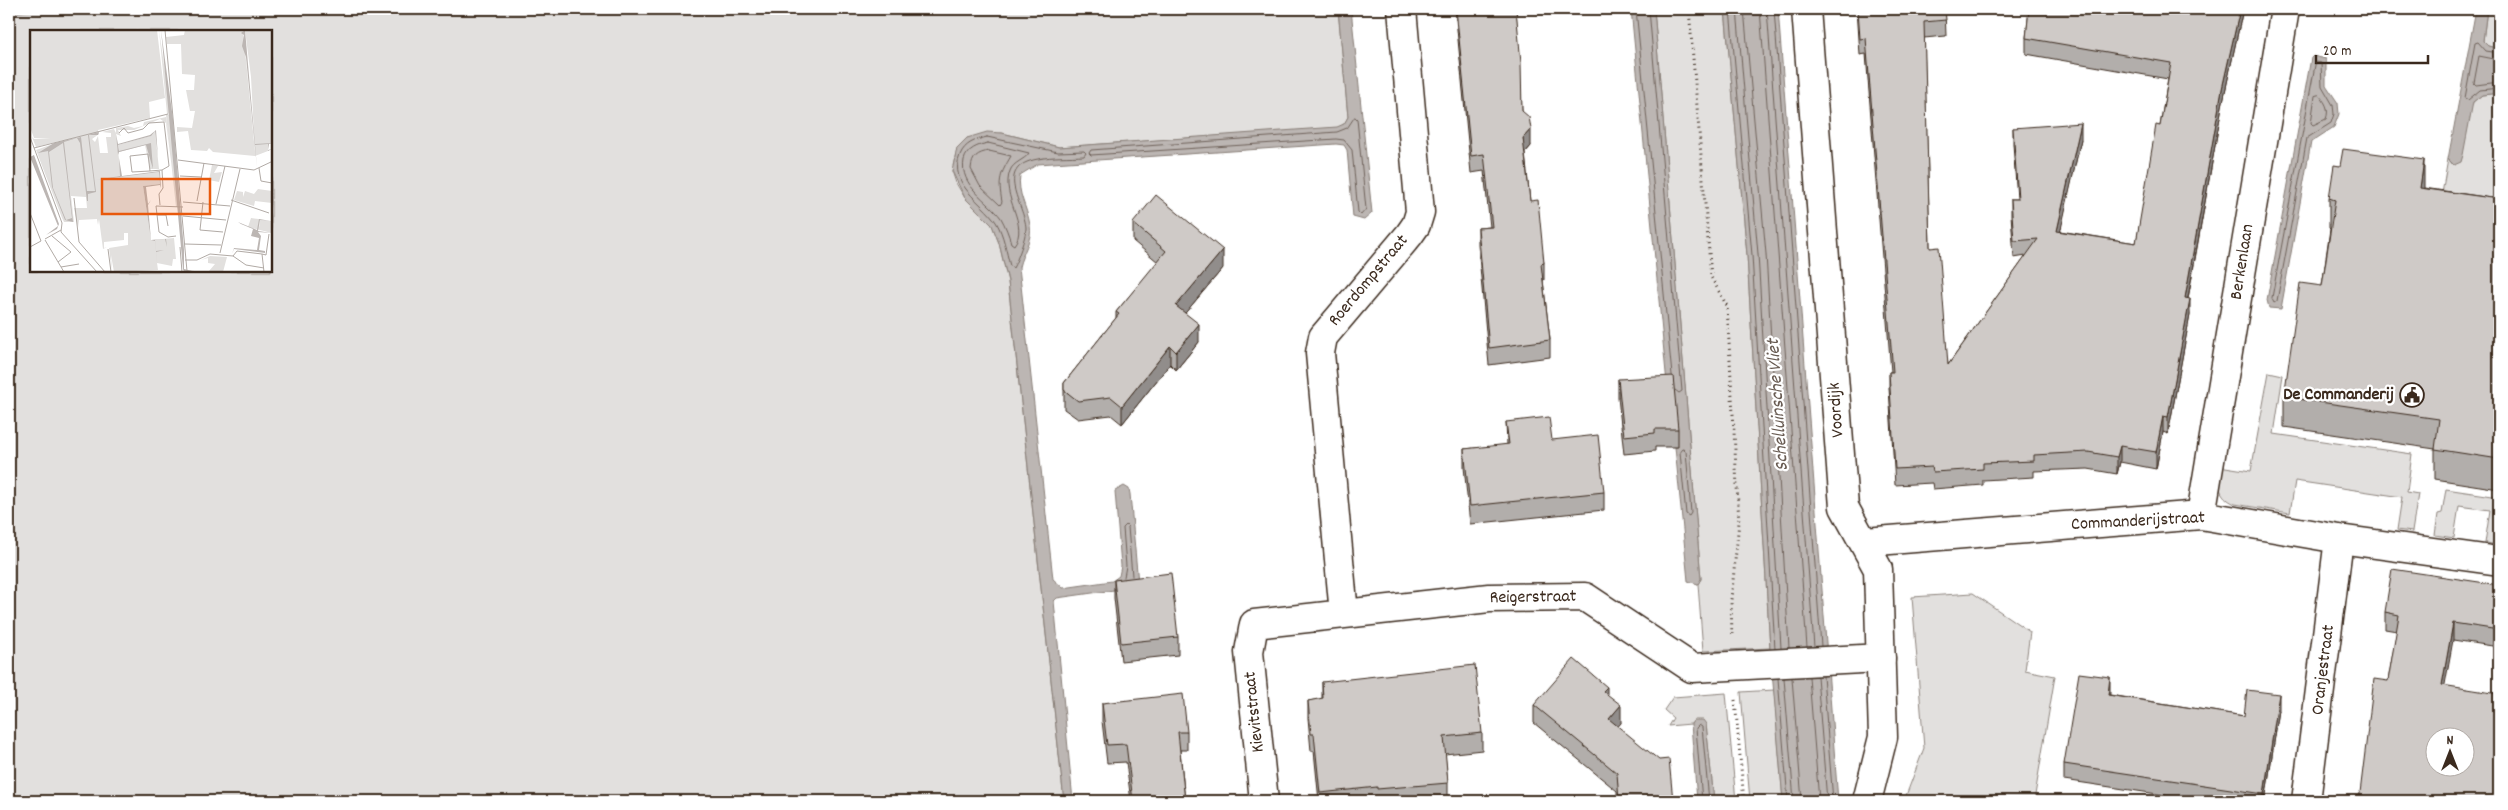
<svg xmlns="http://www.w3.org/2000/svg" width="2508" height="810" viewBox="0 0 2508 810" font-family="Dekko,sans-serif">
<style>
.green{fill:#e2e0de;stroke:#8e857e;fill-rule:evenodd}
.water{fill:#bcb6b3;stroke:#887e77}
.lines{fill:none;stroke-linecap:round;stroke-linejoin:round}
.shore{stroke:#6f625a;stroke-width:1}
.minor-casing{stroke:#3b2a1e;stroke-width:31}
.tertiary-casing{stroke:#3b2a1e;stroke-width:31}
.path{stroke:#3b2a1e;stroke-width:3;stroke-dasharray:1 4;stroke-linecap:butt}
.minor{stroke:#fff;stroke-width:28}
.tertiary{stroke:#fff;stroke-width:28}
.wall{fill:#b2aeab;stroke:#3b2a1e}
.shaded-wall{fill:#918d8b;stroke:#3b2a1e}
.building{fill:#cfcac7;stroke:#3b2a1e;fill-rule:evenodd}
.labels{text-anchor:middle;dominant-baseline:central;stroke-width:4.5;stroke-linejoin:round;paint-order:stroke}
.street-label{font-size:18px;fill:#3b2a1e;stroke:#fff}
.poi-label{font-size:18px;font-weight:bold;fill:#3b2a1e;stroke:#fff;text-anchor:end}
.water-label{font-size:19px;font-style:italic;fill:#685b52;stroke:#fff}
.inset-road{fill:none;stroke:#b1aaa5;stroke-width:1}
.view{fill:#e8590c;fill-opacity:0.15;stroke:#e8590c;stroke-width:2.5}
.inset-edge{fill:none;stroke:#3b2a1e;stroke-width:2.5}
</style>
<rect width="100%" height="100%" fill="#fff"/>
<filter id="ink" filterUnits="userSpaceOnUse"><feTurbulence type="fractalNoise" baseFrequency=".02" numOctaves="2"/><feDisplacementMap in="SourceGraphic" scale="10" xChannelSelector="R" yChannelSelector="G"/><feConvolveMatrix kernelMatrix="1 2 1 2 8 2 1 2 1" color-interpolation-filters="sRGB"/></filter>
<g filter="url(#ink)">
<!-- green -->
<path class="green" d="M49,9H1338L1348,117L1344,124L1337,128L1059,147L1002,133L967,138L957,148L952,171L956,183L965,198L992,225L999,243L1008,282L1064,801H9V13ZM31,31H271V271H31Z
M1654,9H1725L1747,255L1770,648L1703,651L1698,584L1701,579Z
M2487,9H2499V49L2488,46L2483,41Z
M2499,93V215L2440,205L2448,159L2451,164L2473,102L2482,95Z
M2269,372L2283,375L2274,434L2412,454L2407,492L2418,494L2412,532L2397,530L2402,497L2295,481L2290,513L2235,504C2217,496 2218,483 2219,466L2251,471Z
M2446,489L2499,497V545L2485,543L2490,510L2459,506L2454,538L2435,535L2438,514L2442,513Z
M1973,593L2030,632L2025,670L2055,676L2034,801H1904L1924,748L1912,597Z
M1774,690L1783,801H1750L1741,692Z
M1726,693L1736,801H1714L1706,724L1694,720L1691,724L1668,726L1673,718L1664,710L1673,697Z"/>
<!-- water -->
<path class="water" d="M1338,9H1351L1372,213L1364,220L1353,217L1347,150L1344,145L1336,144L1038,164L1020,175C1017,194 1027,206 1030,225C1033,240 1022,253 1019,267L1053,579L1063,588L1112,581L1119,576L1121,566L1115,491L1124,486L1129,489L1130,494L1138,583L1135,587L1057,598L1054,601L1073,801H1064L1008,281L999,243L992,225L965,198L952,171L957,148L967,138L987,132L1002,133L1059,147L1337,127L1344,124L1348,117Z
M1631,9H1654L1701,579L1698,584L1688,581L1675,447H1677L1668,394Z
M1725,9H1778L1838,801H1783L1770,648L1747,255Z
M2476,9H2487L2483,41L2488,46L2499,49V93L2482,95L2473,102L2463,155L2461,162L2454,165L2448,159Z
M2313,56L2326,59V85L2338,103L2339,114L2334,127L2311,142L2281,309L2269,308L2267,300L2311,58Z
M1694,720H1703L1706,724L1714,801H1697L1691,724Z"/>
<g class="lines">
<!-- shore -->
<path class="shore" d="M1636,9L1672,375
M1649,9L1682,391L1679,393L1675,390
M1730,9L1752,255L1775,649
M1737,9L1758,254L1781,648
M1744,9L1766,254L1789,648
M1760,9L1807,647
M1767,9L1814,647
M1774,9L1821,646
M2499,53L2486,51L2478,42L2475,43L2465,98L2468,100L2480,90L2499,88
M2499,60L2479,56L2474,83L2476,85L2499,82
M2316,62L2321,63L2322,86L2333,105L2334,114L2331,123L2307,138L2277,301L2274,303L2272,299Z
M2319,95C2325,102 2330,109 2326,119L2313,125L2311,123L2315,96Z
M1355,117L1357,119L1366,209L1361,215L1358,212L1352,150L1344,140L1336,139L1091,155L1089,153L1091,150L1337,132L1347,128Z
M987,137L1058,152L1084,151L1086,153L1084,156C1069,157 1053,156 1038,159C992,167 1025,205 1026,228C1026,237 1017,261 1013,268L1010,266C1006,251 1004,235 996,222C982,201 948,185 960,155C965,143 975,140 987,137Z
M988,143L1029,153C1025,160 1013,162 1010,171C1000,197 1030,225 1014,245L1011,243C1009,235 1005,225 1001,218C988,200 959,186 964,160C967,149 978,145 988,143Z
M989,151L1011,156C1000,175 998,179 1002,202L1000,205L980,186L971,169C972,157 977,153 989,151Z
M1683,448L1686,451L1691,513L1689,516L1686,514L1680,452Z
M1124,577L1126,566L1123,528L1126,525L1128,527L1132,576
M1817,676L1827,801
M1823,676L1833,801
M1809,677L1819,801
M1778,678L1788,801
M1784,678L1794,801
M1792,678L1802,801
M1702,801L1696,728L1699,725L1702,727L1709,801"/>
<!-- minor casing -->
<g class="minor-casing">
<path id="minor" d="M2201,515L2285,9
M1865,542L2201,515L2339,539L2499,561
M1344,614L1320,353L1323,337L1409,235L1416,225L1420,212L1402,9
M1264,801L1249,652L1254,624L1489,598L1585,597L1692,668L1881,658
M2306,801L2339,539"/>
</g>
<!-- tertiary casing -->
<g class="tertiary-casing">
<path id="tertiary" d="M1806,9L1844,507L1878,569L1883,737L1867,801"/>
</g>
<!-- path -->
<path class="path" d="M1689,9L1711,277L1727,306L1739,522L1731,600L1732,634
M1735,700L1744,801"/>
<!-- minor -->
<use href="#minor" class="minor"/>
<!-- tertiary -->
<use href="#tertiary" class="tertiary"/>
</g>
<!-- wall -->
<path class="wall" d="M1455,9H1516L1522,111L1531,146L1525,153L1530,201L1544,263V280H1543L1550,340V357L1489,365L1478,245V228L1490,227L1484,171L1471,173Z
M1857,9H1945L1946,36L1924,38L1930,248L1948,365L2026,256L2014,258L2011,215V199H2017L2013,144V128L2081,139L2060,231L2136,243L2160,126L2168,79L2026,54V38L2029,10L2019,9H2243L2222,106L2188,299L2190,315L2168,434L2163,432L2156,469L2120,462L2117,474L2088,469L2034,471V477L1983,480V485L1933,489L1932,483L1895,485L1889,388V372H1891L1866,54L1860,55Z
M2424,188L2499,199V489L2435,479V449L2284,427V397L2322,286L2330,229L2329,228V198Z
M1133,223L1223,268L1185,313L1199,342L1176,370L1170,364L1122,424L1111,415L1078,419L1064,409V383L1116,318V312L1158,262L1133,241Z
M1618,379L1678,429V447H1655V451L1624,454L1618,397Z
M1506,422L1552,440L1604,492V510L1470,524L1464,467V449L1507,445Z
M1114,580L1178,637V655L1121,661L1114,598Z
M2499,585V647L2453,640L2388,681L2397,631L2385,629V612Z
M1322,682L1482,733V750L1445,754L1448,783V800L1438,801H1319L1314,751H1311L1308,718V701L1322,699Z
M1607,694L1621,723L1618,726L1673,801H1617V791L1534,723V705Z
M2110,695L2244,716L2279,710L2265,801H2204L2064,780V764Z
M1102,703L1187,732V750H1180L1185,801H1131L1126,762L1107,763L1102,721Z"/>
<!-- shaded-wall -->
<path class="shaded-wall" d="M2240,9H2243L2222,106L2185,314V298L2222,89Z
M2081,123V139L2057,247V231Z
M1531,129V146L1523,155V138Z
M2424,160V190L2420,188Z
M1223,250V268L1176,324V306Z
M2190,299V315L2168,434V417Z
M1199,324V342L1176,370V352Z
M1170,346V364L1122,424V406Z
M2163,416V432L2156,469V452Z
M2120,446V462L2117,474V457Z
M2453,623V640L2442,701V685Z
M2110,677V693L2108,711V695Z
M1607,687V705L1603,691Z
M2279,694V710L2265,801H2264V794Z
M1621,705V723L1609,737V719Z"/>
<!-- building -->
<path class="building" d="M1456,9H1516L1521,63L1522,111L1529,117L1531,129L1523,138L1530,201L1538,200L1544,263L1541,264L1550,340L1489,348L1478,228L1492,227L1484,154L1471,156Z
M1858,9H1945L1946,20L1924,22L1930,248L1939,247L1948,365L2038,239L2014,241L2011,199H2018L2013,128L2081,123L2057,231L2136,243L2156,125L2160,126L2171,63L2026,38L2029,9H2240L2222,89L2185,298L2190,299L2168,417L2163,416L2156,452L2120,446L2117,457L2088,452L2034,455V461L1983,463V469L1933,472L1932,467L1895,469L1889,372H1893L1866,38L1860,39Z
M2343,149L2424,160L2420,188L2499,199V459L2435,449L2439,419L2284,397L2300,283L2322,286L2335,200L2329,198L2334,165L2340,166Z
M1156,195L1223,250L1176,306L1199,324L1176,352L1170,346L1122,406L1111,397L1078,401L1064,390V383L1119,314L1116,312L1166,251L1133,223Z
M1673,376L1678,429H1655V433L1624,436L1618,379Z
M1549,417L1552,440L1598,435L1604,492L1470,506L1464,449L1509,444L1506,422Z
M2392,569L2499,585V630L2453,623L2442,685L2499,694V801H2359L2374,679L2388,681L2399,615L2385,612ZM2436,738H2466V768H2436Z
M1171,573L1178,637L1121,643L1114,580Z
M1574,659L1607,687L1603,691L1621,705L1609,719L1659,760L1669,759L1673,801H1619L1617,773L1534,705Z
M1475,665L1482,733L1444,737L1448,783L1377,789V787L1320,793L1314,734H1311L1308,701L1323,698L1322,682Z
M2079,673L2110,677L2108,695L2244,716L2247,690L2279,694L2264,794L2064,764Z
M1183,694L1187,732H1178L1185,801H1133L1126,744L1107,745L1102,703Z"/>
</g>
<!-- icons -->
<defs>
<g id="civic-ring" transform="scale(1.25)"><circle r="9.5" fill="#fff" stroke="#3b2a1e" stroke-width="1.5"/><path d="M-.6-6.5H3V-4.5H.6V-3L4-1V1h2V6H-6V1h2V-1L-.6-3ZM-1.2 2.5V6h2.4V2.5Z" fill="#3b2a1e"/></g>
</defs>
<g fill-rule="evenodd">
<use href="#civic-ring" x="2412" y="395"/>
</g>
<g class="labels">
<!-- street labels -->
<g class="street-label">
<text transform="translate(2243 262) rotate(-81)">Berkenlaan</text>
<text transform="translate(1369 281) rotate(-50)">Roerdompstraat</text>
<text transform="translate(1837 410) rotate(-94)">Voordijk</text>
<text transform="translate(2138 522) rotate(-3)">Commanderijstraat</text>
<text transform="translate(1533 598) rotate(-1)">Reigerstraat</text>
<text transform="translate(2324 670) rotate(-83)">Oranjestraat</text>
<text transform="translate(1255 712) rotate(-96)">Kievitstraat</text>
</g>
<!-- poi labels -->
<g class="poi-label">
<text x="2394" y="395">De Commanderij</text>
</g>
<!-- water labels -->
<g class="water-label">
<text transform="translate(1779 405) rotate(-94)">Schelluinsche Vliet</text>
</g>
</g>
<!-- overview -->
<g transform="translate(30 30)">
<rect width="242" height="242" fill="#fff"/>
<path d="M0,0H127L135,68L119,72L120,88L68,100L69,104L62,109L65,112L68,106L70,123H78L76,107H81V103L72,102L84,99L86,103V98L98,96L104,98L113,96L114,92L136,87L142,139L136,93L130,89L104,100H88L91,106L86,104L91,146L66,150L129,142L130,154L113,156L121,210L144,208L146,229H143L142,236L127,233L128,240L84,242L81,225L82,242L79,218L98,215V203H94V210L74,212V218L77,217L73,219L69,189L68,195L67,189L49,190L48,198L44,178H57L56,167L41,166L44,192H34L32,188L6,120L34,110L6,117L2,107L4,109H21L4,108L0,97ZM129,0L141,83L137,84ZM155,0H213L225,122L221,47L215,0H242L243,113L238,114V121L225,126L183,122L179,118L177,121L161,120L158,101L147,102V97L162,98L165,81H160L156,60H164L165,45L152,44L151,14H137L136,7L154,5ZM141,84L147,155L149,177H146L136,85ZM125,101L129,139H120L115,115L89,122L88,115L120,106ZM182,135L188,136L184,143L192,142L189,152L179,150ZM228,159L242,161V173L225,171L224,176L204,170L207,161L213,162V167L215,161L224,164ZM221,188L229,189V198L230,190L242,191V203L218,197ZM180,226L197,227L193,242L179,241L185,234L178,233V228L171,230Z" fill="#e2e0de"/>
<path d="M131,0L143,89L154,220V239L166,242H154L153,239ZM215,0L225,114L242,113L239,114L238,120L242,119L238,121V114L225,115L227,138L216,27L212,16L214,5L211,3ZM126,100L128,127L125,101L121,106L88,115L89,121L121,113L123,139L116,115L89,122L88,125L86,104L88,114L120,105ZM69,102L68,105H59L66,162L58,164V171H57L50,113L47,108L34,112L43,192L35,190L22,157L18,121L8,123L24,113L51,107L57,161H65L58,105ZM33,113L42,188L36,190L23,158L19,122ZM4,125L29,194L27,199L16,205L28,196L0,127ZM89,128L92,146L130,141L131,158L130,155L116,157L118,174L121,170L118,175L121,210L135,209H136L137,217L135,209L125,210L126,221L134,220L126,222L128,242L125,211L121,210L113,156L130,154L129,142L66,150L90,146ZM242,185V191L230,190L228,201L242,203L228,202L231,206L229,220L235,221V223L204,219L202,224L204,218L227,220L229,208L221,206L223,199L211,194L208,192L227,200L229,189L241,191Z" fill="#bcb6b3" fill-rule="evenodd"/>
<path class="inset-road" d="M135,0L157,241M89,103L94,98L98,103L113,99L119,93L134,92L139,136L132,140L133,158L129,164L130,175M0,107L32,193L31,202L67,242M4,118L138,84M148,130L224,140L243,131M229,138L231,151L242,153V157M120,141L102,142L100,126L118,124L120,141L132,140M150,146L171,147M44,168L49,212L75,242M201,170L239,183M167,171L174,133M153,172L200,176M173,172L170,200L193,202M186,174L195,136M0,183L11,211L0,217M127,185H136L138,196M153,186L196,190M22,206L41,222L28,232M146,206L138,207L129,202L126,176L153,177M15,209L31,200M15,210L34,242M155,214L191,215M150,217L152,242M78,219L81,242M190,223L210,139M232,224L236,225L239,204M203,226L216,235L234,238M155,230H167L180,224L203,226L207,221L232,224L234,242H238M31,237L49,234M157,241L172,242"/>
<path class="view" d="M72,149H180V184H72Z"/>
<rect width="242" height="242" class="inset-edge"/>
</g>
<!-- margin -->
<rect width="2508" height="810" fill="none" stroke="#fff" stroke-width="30"/>
<rect x="15" y="15" width="2478" height="780" fill="none" stroke="#3b2a1e" stroke-width="2" filter="url(#ink)"/>
<!-- north arrow -->
<g transform="translate(2450 752)"><circle r="24" fill="#ffffff" stroke="#b1aaa5"/>
<path d="M0-4L9 19L0 12L-9 19Z" fill="#3b2a1e"/>
<text y="-8" font-size="14" font-weight="bold" text-anchor="middle" fill="#3b2a1e">N</text>
</g>
<!-- scale -->
<path d="M2316 55v8h112v-8" fill="none" stroke="#3b2a1e" stroke-width="2.5"/>
<text x="2323" y="55" font-size="15" fill="#3b2a1e" stroke="#ffffff" stroke-width="4" paint-order="stroke">20 m</text>
</svg>
